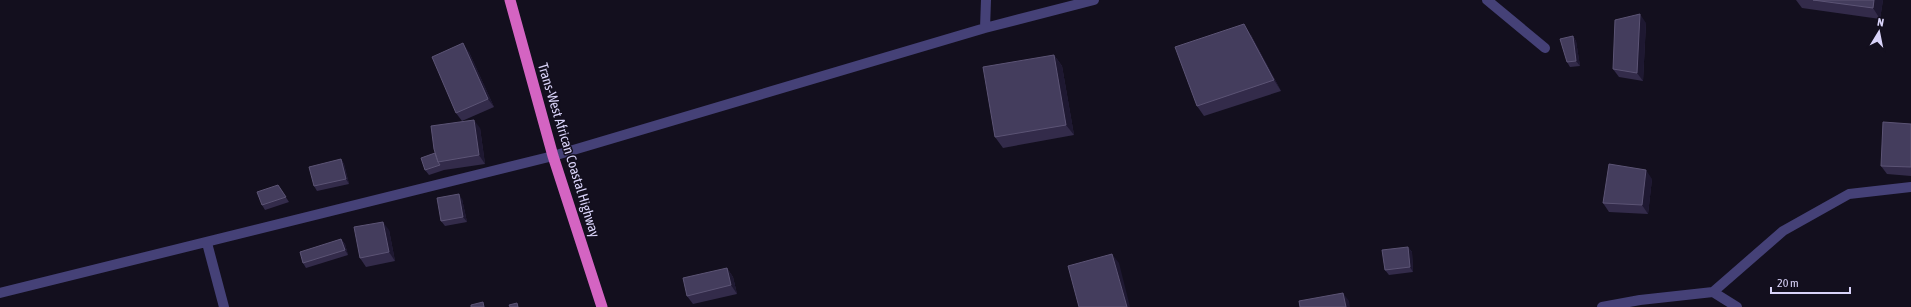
<svg xmlns="http://www.w3.org/2000/svg" width="1911" height="307" viewBox="0 0 1911 307" font-family="'Asap Condensed',sans-serif">
<style>
.lines{fill:none;stroke-linecap:round;stroke-linejoin:round}
.minor{stroke:#454177;stroke-width:10}
.trunk{stroke:#d464c2;stroke-width:11}
.wall{fill:#332b4a}
.shaded-wall{fill:#1e1831}
.building{fill:#443d5d;stroke:#5c5475}
.labels{text-anchor:middle;dominant-baseline:central;stroke-width:3;stroke-linejoin:round;paint-order:stroke}
.street-label{font-size:14px;fill:#d9d3f9;stroke:#130f1e}
</style>
<rect width="100%" height="100%" fill="#130f1e"/>
<g class="lines">
<!-- minor -->
<path class="minor" d="M1487,0L1545,48
M985,28L986,0
M207,243L224,307
M1713,292L1783,231L1849,194L1911,187
M0,293L553,156L985,28L1094,0
M1602,307L1640,300L1713,292L1737,307"/>
<!-- trunk -->
<path class="trunk" d="M510,0L553,156L602,307"/>
</g>
<!-- wall -->
<path class="wall" d="M1796,0H1883L1880,19L1802,8Z
M1646,23L1643,81L1619,77L1613,69Z
M1251,35L1281,91L1204,116L1197,106Z
M1573,36L1576,41L1580,66L1570,67L1567,62Z
M469,52L494,107L462,121L456,113Z
M1054,55L1062,66L1074,135L1003,148L995,137Z
M1911,124V176L1887,174L1881,166Z
M480,128L485,164L444,170L429,175L425,170L435,153Z
M341,159L344,164L349,184L317,191L314,186Z
M1652,179L1648,214L1609,212L1603,203Z
M278,185L289,202L265,210L262,205Z
M462,199L467,222L445,226L441,221Z
M389,230L395,261L366,267L360,258Z
M341,239L345,244L348,255L306,268L303,263Z
M1408,247L1412,252L1413,272L1389,275L1385,270Z
M727,268L733,277L737,294L693,304L687,296Z"/>
<!-- shaded-wall -->
<path class="shaded-wall" d="M1874,0H1883L1880,19L1873,8Z
M1640,14L1646,23L1643,81L1637,73Z
M1244,24L1251,35L1281,91L1274,80Z
M1573,36L1576,41L1580,66L1576,61Z
M463,43L469,52L494,107L488,99Z
M1054,55L1062,66L1074,135L1066,125Z
M474,120L480,128L485,164L479,155Z
M341,159L344,164L349,184L346,179Z
M1646,170L1652,179L1648,214L1642,205Z
M459,194L462,199L467,222L463,217Z
M383,222L389,230L395,261L389,252Z
M341,239L345,244L348,255L345,250Z
M1408,247L1412,252L1413,272L1410,267Z
M1112,254L1119,263L1130,307H1127Z
M727,268L733,277L737,294L731,285Z
M1343,293L1349,301L1350,307H1346Z"/>
<!-- building -->
<path class="building" d="M1813,0H1874L1873,8Z
M1640,14L1637,73L1613,69L1615,20Z
M1244,24L1274,80L1197,106L1175,47Z
M1573,36L1576,61L1567,62L1560,39Z
M463,43L488,99L456,113L432,57Z
M1054,55L1066,125L995,137L983,67Z
M474,120L479,155L438,162L434,149L431,126Z
M1883,122L1911,124V167L1881,166Z
M435,153L438,162L440,165L425,170L421,158Z
M341,159L346,179L314,186L309,167Z
M1609,164L1646,170L1642,205L1603,203Z
M278,185L286,197L262,205L257,192Z
M459,194L463,217L441,221L437,198Z
M383,222L389,252L360,258L354,227Z
M341,239L345,250L303,263L300,252Z
M1408,247L1410,267L1385,270L1382,250Z
M1112,254L1127,307H1079L1068,266Z
M727,268L731,285L687,296L683,278Z
M1343,293L1346,307H1300L1299,301Z
M483,302L484,307H471V305Z
M517,303L518,307H510L509,305Z"/>
<g class="labels">
<!-- street labels -->
<g class="street-label">
<text transform="translate(569 150) rotate(73)">Trans-West African Coastal Highway</text>
</g>
</g>
<!-- north arrow -->
<g transform="translate(1879 32) rotate(10)" stroke="#130f1e" stroke-width="3" paint-order="stroke">
<path d="M0-3L7 15L0 10L-7 15Z" fill="#d9d3f9"/>
<text y="-6" font-size="11" font-weight="bold" text-anchor="middle" fill="#d9d3f9">N</text>
</g>
<!-- scale -->
<path d="M1771 287v6h79v-6" fill="none" stroke="#d9d3f9" stroke-width="2"/>
<text x="1777" y="287" font-size="12" fill="#d9d3f9" stroke="#130f1e" stroke-width="3" paint-order="stroke">20 m</text>
</svg>
